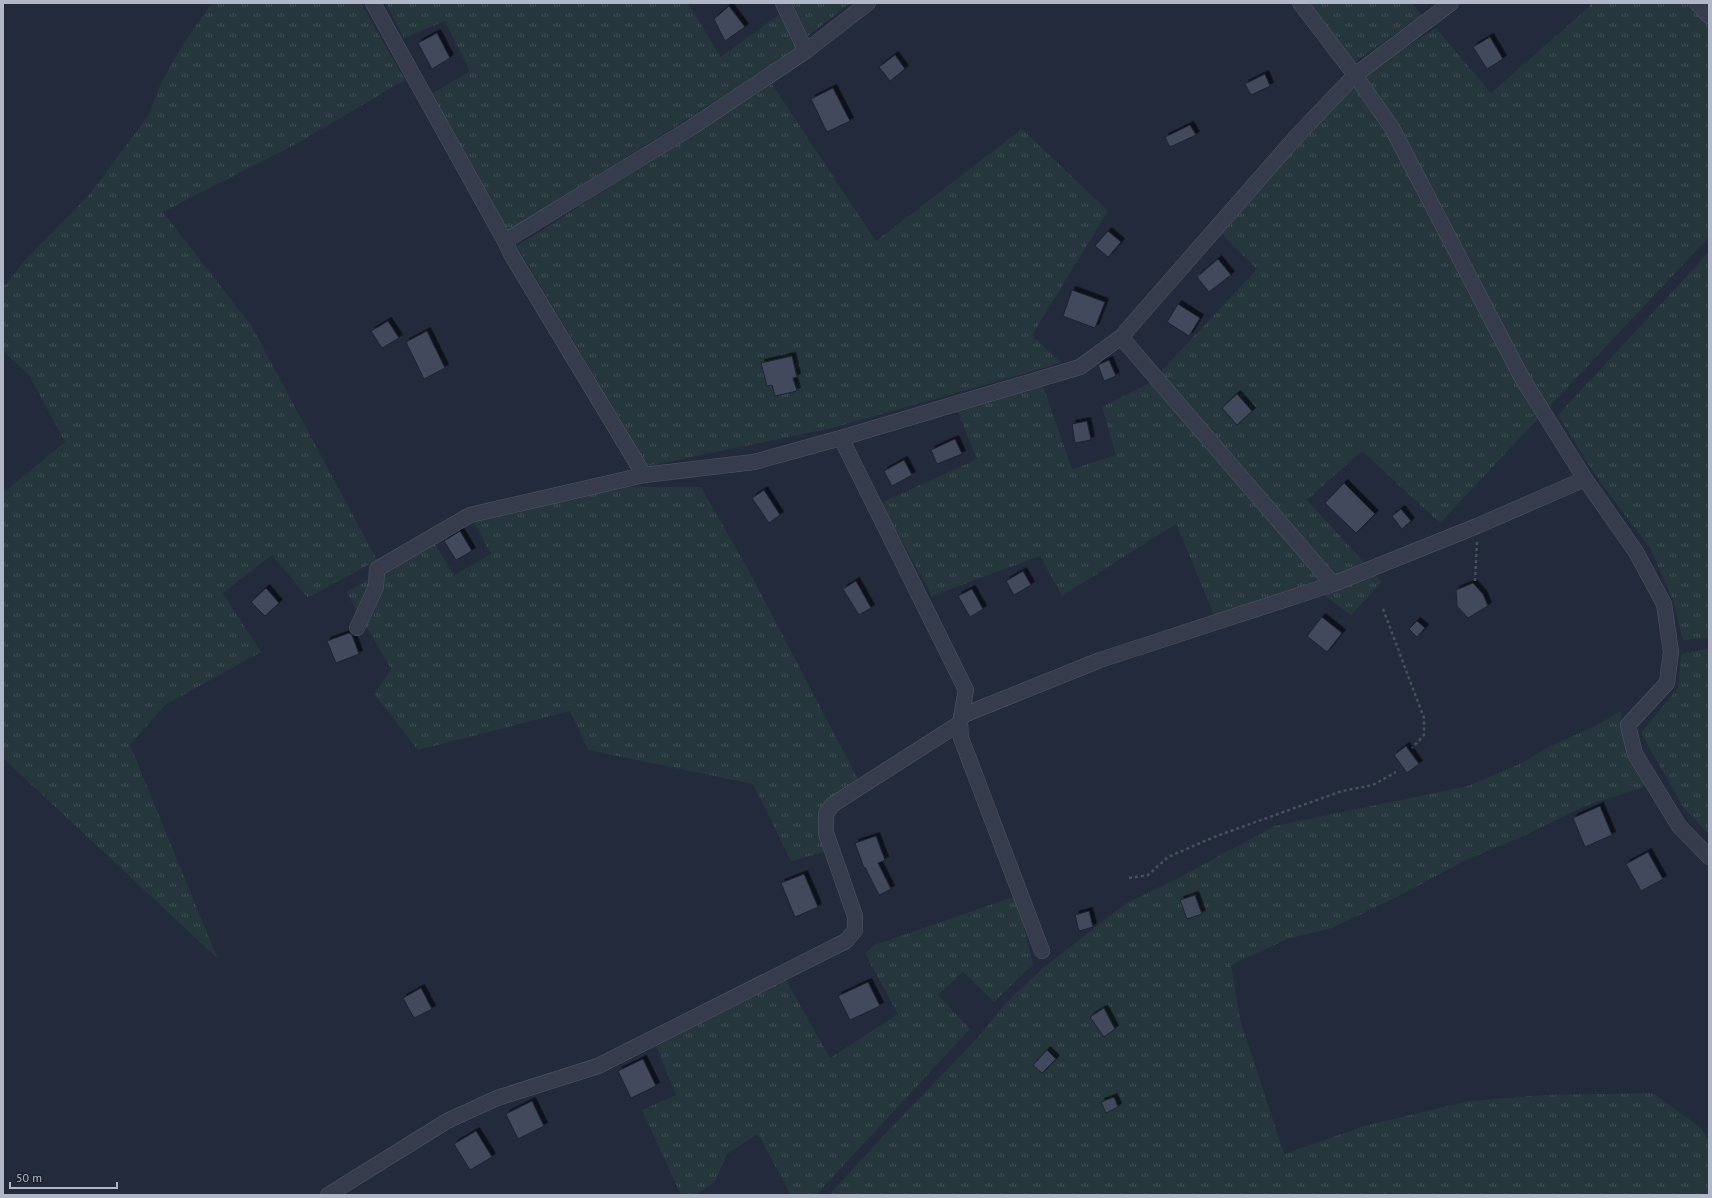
<svg xmlns="http://www.w3.org/2000/svg" width="1712" height="1198" viewBox="0 0 1712 1198" font-family="'PT Sans',sans-serif">
<style>
.grass{fill:url(#grass-tufts)}
.building{fill:#42495d;stroke:#1e2432;filter:url(#shadow)}
.lines{fill:none;stroke-linecap:round;stroke-linejoin:round}
.street-casing{stroke:#525766;stroke-width:16}
.path{stroke:#425359;stroke-width:2.5;stroke-dasharray:3 3;stroke-linecap:butt}
.street{stroke:#363c4b;stroke-width:15}
</style>
<defs>
<pattern id="grass-tufts" width="24" height="20" patternUnits="userSpaceOnUse"><rect width="24" height="20" fill="#25363c"/><path d="M3 7l-1-3M5 7V3M7 7l1-3M15 17l-1-3M17 17v-4M19 17l1-3" fill="none" stroke="#425157"/></pattern>
<filter id="shadow"><feDropShadow dx="3.5" dy="-3.5" stdDeviation="0" flood-color="#0009"/></filter>
</defs>
<rect width="100%" height="100%" fill="#232a3b"/>
<!-- grass -->
<path class="grass" d="M212,3H361L405,80L296,144L163,212L251,325L377,560L308,598L272,555L223,593L261,652L165,705L130,745L218,959L3,758V493L65,442L29,375L3,351V287L26,259L88,196L148,116L161,83L183,44Z
M386,3H688L721,57L780,14L798,50L507,231L431,94L470,71L445,21L404,38Z
M792,3H850L808,36Z
M1305,3H1412L1422,15L1352,64Z
M1589,3H1709V237L1440,523L1362,451L1307,500L1382,582L1351,615L1328,598L1316,584L1215,617L1176,524L1062,596L1040,556L932,596L881,503L977,459L956,408L1042,383L1072,469L1116,455L1102,407L1151,382L1257,269L1220,232L1353,85L1366,73L1436,28L1491,93L1590,6Z
M772,84L876,241L1022,129L1108,211L1032,335L1061,363L832,428L648,466L517,246Z
M1709,252V638L1683,640L1673,600L1650,548L1595,475L1558,415Z
M625,487H701L749,571L859,781L829,802L818,813L821,834L827,851L791,861L753,784L588,750L570,711L418,750L374,694L391,669L346,592L434,543L454,575L491,554L473,521Z
M1709,648V834L1684,808L1641,733L1678,688L1681,654Z
M1620,711L1627,745L1647,786L1585,806L1526,835L1464,861L1399,896L1332,928L1287,939L1231,965L1240,1019L1284,1154L1364,1126L1469,1101L1544,1095L1653,1093L1701,1128L1709,1141V1195H1392L1390,1193L1386,1195H829L888,1131L980,1035L1004,1005L1043,968L1125,904L1176,879L1275,826L1468,786L1524,762L1544,749L1599,724Z
M1016,896L1033,964L994,1002L963,972L938,995L970,1029L816,1195H791L758,1134L727,1154L715,1182L695,1195H681L642,1110L676,1095L655,1044L786,980L830,1058L898,1014L865,954L874,945Z"/>
<!-- building -->
<path class="building" d="M729,6L745,27L725,41L714,19Z
M437,33L450,58L432,69L418,43Z
M1490,37L1503,59L1487,69L1473,47Z
M895,55L905,69L890,81L879,67Z
M1265,74L1270,86L1251,95L1245,84Z
M833,88L850,121L827,132L811,99Z
M1190,125L1196,135L1170,147L1165,137Z
M1108,231L1121,242L1108,257L1095,246Z
M1218,259L1231,275L1209,292L1197,277Z
M1072,290L1105,302L1095,328L1063,316Z
M1178,304L1200,318L1189,336L1167,322Z
M388,321L399,338L382,348L371,331Z
M427,331L445,368L424,379L406,342Z
M792,356L797,377L793,378L797,391L775,396L772,385L767,386L761,363Z
M1109,360L1116,376L1104,381L1098,365Z
M1237,394L1252,411L1237,425L1222,408Z
M1087,421L1091,440L1075,443L1072,424Z
M955,439L962,454L937,464L931,450Z
M904,460L912,475L892,486L884,471Z
M1344,483L1375,514L1356,533L1325,503Z
M764,490L780,515L769,523L752,498Z
M1401,509L1411,521L1402,529L1392,516Z
M460,531L472,551L456,560L444,541Z
M1023,571L1031,585L1014,595L1006,581Z
M856,581L871,608L859,615L843,589Z
M1473,583L1483,594L1488,606L1468,618L1457,606L1456,590Z
M266,588L279,603L265,616L251,602Z
M972,589L983,609L970,617L958,596Z
M1322,617L1342,633L1327,652L1307,636Z
M1417,621L1425,628L1417,637L1409,629Z
M349,633L352,635L359,654L336,663L327,641Z
M1406,746L1419,764L1407,773L1394,755Z
M1600,806L1612,835L1585,847L1573,818Z
M876,836L885,860L878,863L891,889L879,895L865,867L864,868L855,843Z
M1648,852L1663,879L1641,891L1626,864Z
M804,874L818,907L795,917L781,883Z
M1195,895L1202,914L1187,919L1180,900Z
M1089,911L1093,927L1079,931L1075,915Z
M868,982L880,1006L850,1020L838,996Z
M421,988L432,1009L414,1018L403,998Z
M1104,1008L1115,1029L1104,1037L1090,1017Z
M1047,1050L1056,1059L1042,1073L1033,1065Z
M643,1059L656,1086L631,1098L618,1071Z
M1114,1097L1118,1107L1106,1113L1101,1102Z
M532,1101L544,1126L518,1139L506,1114Z
M476,1131L492,1157L470,1170L454,1144Z"/>
<g class="lines">
<!-- street casing -->
<g class="street-casing">
<path id="street" d="M373,3L505,241L511,254L644,475
M783,3L806,51
M1300,3L1355,75L1392,128L1522,378L1585,479L1636,552L1664,604L1671,652L1667,683L1628,725L1635,754L1679,826L1709,857
M1697,3L1709,16
M505,241L692,127L806,51L868,3
M1121,337L1333,584
M357,628L376,587L377,569L470,515L644,475L754,462L841,438L1080,367L1121,337L1295,138L1355,75L1451,3
M961,716L1100,660L1333,584L1477,526L1585,479
M960,723L961,738L1042,951
M328,1195L447,1121L497,1098L598,1066L846,941L855,930V916L826,833V814L832,805L960,723L966,690L841,438"/>
</g>
<!-- path -->
<path class="path" d="M1475,581L1477,542
M1383,609L1424,718V735L1412,748
M1129,878L1148,875L1168,857L1214,837L1342,791L1373,785L1396,772"/>
<!-- street -->
<use href="#street" class="street"/>
</g>
<!-- border -->
<rect width="1712" height="1198" fill="none" stroke="#b2b7c7" stroke-width="8"/>
<!-- scale -->
<path d="M10 1182v6h107v-6" fill="none" stroke="#b2b7c7" stroke-width="2"/>
<text x="16" y="1182" font-size="12" fill="#b2b7c7" stroke="#1c2230" stroke-width="3" paint-order="stroke">50 m</text>
</svg>
